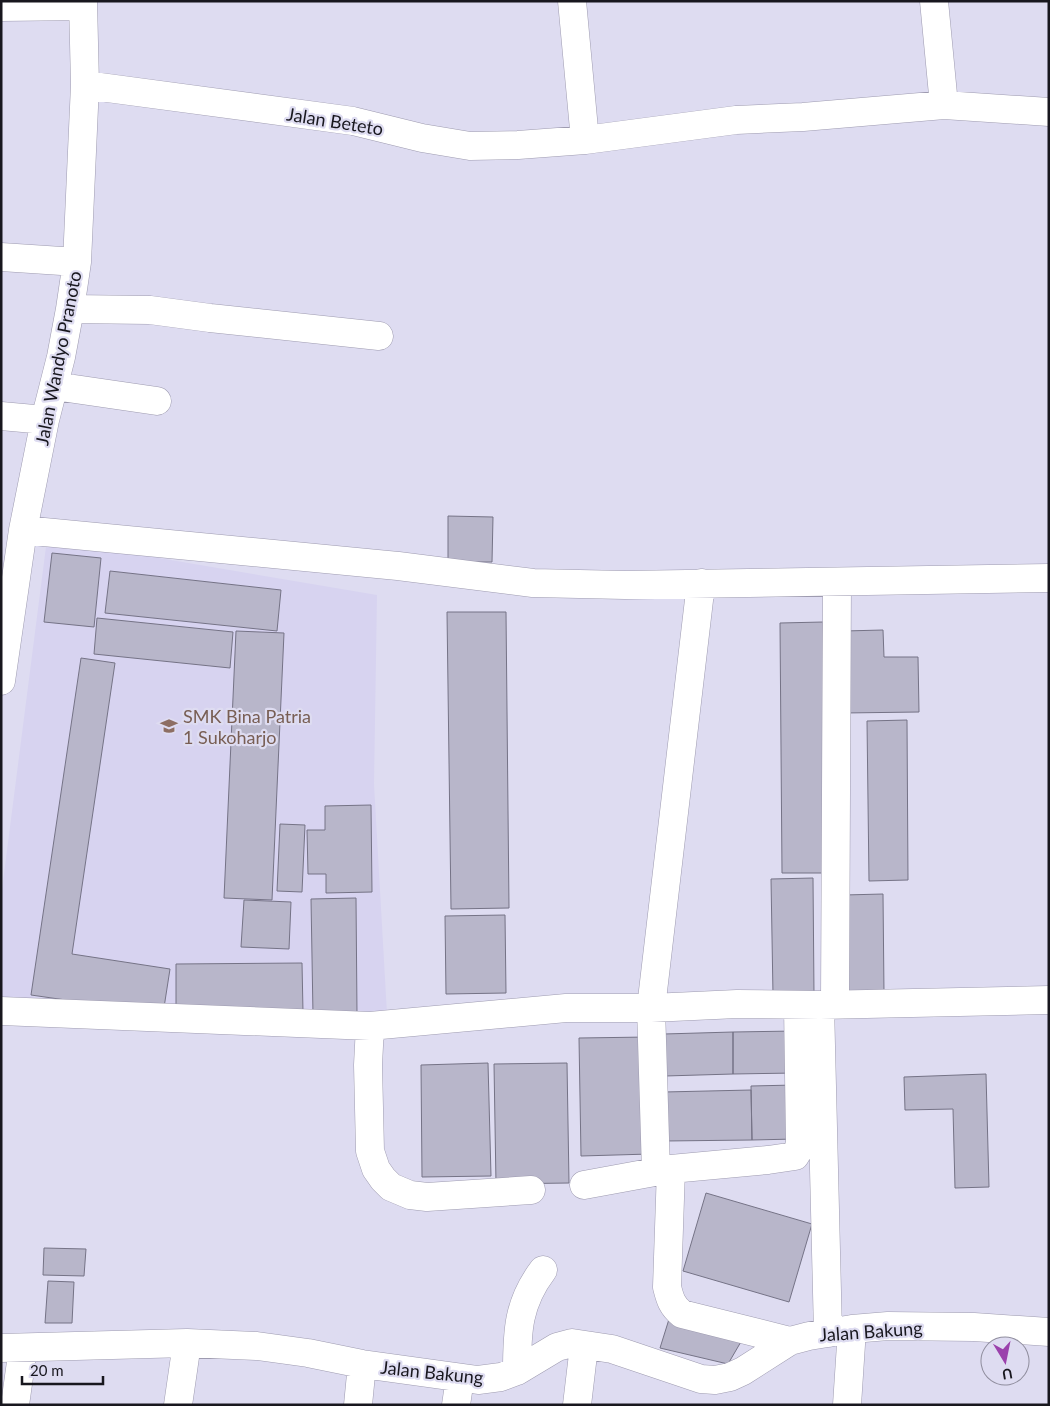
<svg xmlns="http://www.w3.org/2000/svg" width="1050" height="1406" viewBox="0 0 1050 1406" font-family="Lato,sans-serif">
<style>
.built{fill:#d7d3f0;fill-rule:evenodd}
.building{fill:#b8b6ca;stroke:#757386}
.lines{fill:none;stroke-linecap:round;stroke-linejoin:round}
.minor-casing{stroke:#9e9bb0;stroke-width:29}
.minor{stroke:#fff;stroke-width:28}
.labels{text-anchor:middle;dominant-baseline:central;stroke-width:4.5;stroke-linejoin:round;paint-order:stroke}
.street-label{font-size:18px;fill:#18171e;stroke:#dedcf1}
.education-label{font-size:18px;fill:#785e54;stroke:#dedcf1;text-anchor:start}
</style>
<rect width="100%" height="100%" fill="#dedcf1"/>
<!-- built -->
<path class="built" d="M47,539L377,595L374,784L387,1014L1,1021V897ZM52,553L101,558L93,627L44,621ZM110,572L281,590L277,631L106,613ZM97,618L233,632L230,668L94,654ZM284,633L272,900L225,898H224ZM81,659L115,663L72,954L170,969L163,1014L31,995ZM371,806L372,892L326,893V874H308L307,831L325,830ZM280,824L305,825L302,892L277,890ZM356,898L357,1014H313L311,899ZM244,900L291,902L288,949L242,947ZM302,963L303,1012L176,1013V964Z"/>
<!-- building -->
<path class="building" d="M448,516L493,517L492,562H448Z
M52,553L101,558L94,627L44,622Z
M110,571L281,590L277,631L105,613Z
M447,612H506L509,908L451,909Z
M97,618L233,632L230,668L94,654Z
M823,622L825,873H782L780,623Z
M883,630L884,657H918L919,712L844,713V631Z
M236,631L284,633L272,900L224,898Z
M81,658L115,663L72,954L170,969L163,1014L31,995Z
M907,720L908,880L869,881L867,721Z
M371,805L372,892L326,893V874H308L307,830H325V806Z
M280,824L305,825L302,892L277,891Z
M813,878L814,995H773L771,879Z
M883,894L884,994L846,995L844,895Z
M356,898L357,1014L313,1015L311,899Z
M244,900L291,902L289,949L241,947Z
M505,915L506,993L446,994L445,916Z
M302,963L303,1012L176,1013V964Z
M795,1031V1073L733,1074V1032Z
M733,1032V1074L665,1076L664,1034Z
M648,1037L650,1154L581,1156L579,1038Z
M488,1063L491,1176L422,1177L421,1065Z
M567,1063L569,1183L496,1184L494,1064Z
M986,1074L989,1187L955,1188L953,1109L905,1110L904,1077Z
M795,1085L796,1139L752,1140L751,1086Z
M751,1090L752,1140L665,1141L664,1092Z
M706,1193L812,1224L789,1302L683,1271Z
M44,1248L86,1249L84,1276L43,1275Z
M48,1281L74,1282L72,1323H45Z
M670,1316L742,1340L728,1364L660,1348Z"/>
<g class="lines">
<!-- minor casing -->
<g class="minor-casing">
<path id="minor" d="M572,1L585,140
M934,1L944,105
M1,7L83,6
M85,85L353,121L422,138L470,146L518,145L585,140L736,120L803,117L944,105L1049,112
M1,257L77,262
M70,309L150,310L210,318L379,336
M54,386L157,401
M1,416L45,420
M23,530L398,566L533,583L625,585L1049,578
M1,681L23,530L45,420L61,357L70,309L77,262L85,85L83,1
M835,1004L837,582
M820,1005L828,1333
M1,1011L370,1026L566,1008H651L737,1004L820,1005L1049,1000
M370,1026L368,1065L370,1151L376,1169L383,1179L391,1187L410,1195L427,1197L531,1190
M656,1171L651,1008L701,583
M584,1185L671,1169
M790,1341L682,1314C672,1306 670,1299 667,1287L671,1169L768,1160L795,1156L798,1151L800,1143L798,1005
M1,1348L187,1343L257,1346L308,1353L362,1364L478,1380L501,1377L517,1371L557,1347L572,1343L612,1349L701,1379L715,1380L730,1377L743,1371L790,1341L809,1336L852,1329L888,1326L974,1327L1049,1332
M517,1371C517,1331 518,1303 543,1270
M15,1405L23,1348
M178,1405L187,1343
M358,1405L362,1364
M456,1405L460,1378
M577,1405L584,1346
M847,1405L852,1329"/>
</g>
<!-- minor -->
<use href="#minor" class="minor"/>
</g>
<!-- icons -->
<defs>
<g id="school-bare" transform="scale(1.35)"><path d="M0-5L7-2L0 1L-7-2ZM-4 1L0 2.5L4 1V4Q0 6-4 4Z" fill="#8d6e63" stroke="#dedcf1" stroke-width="2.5" paint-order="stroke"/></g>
</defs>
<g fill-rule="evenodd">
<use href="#school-bare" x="169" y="726"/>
</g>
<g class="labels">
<!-- street labels -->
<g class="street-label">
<text transform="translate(335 121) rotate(9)">Jalan Beteto</text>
<text transform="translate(58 358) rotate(-79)">Jalan Wandyo Pranoto</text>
<text transform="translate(871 1331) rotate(-4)">Jalan Bakung</text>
<text transform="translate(432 1372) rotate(6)">Jalan Bakung</text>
</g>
<!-- education labels -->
<g class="education-label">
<text x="183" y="716">SMK Bina Patria<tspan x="183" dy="21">1 Sukoharjo</tspan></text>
</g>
</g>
<!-- border -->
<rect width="1050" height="1406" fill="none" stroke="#18171e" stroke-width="5"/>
<!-- north arrow -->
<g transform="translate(1005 1361) rotate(170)"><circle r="24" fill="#dedcf1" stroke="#8f8d9d"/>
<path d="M0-4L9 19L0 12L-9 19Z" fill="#9b41ac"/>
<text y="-8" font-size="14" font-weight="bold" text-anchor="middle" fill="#18171e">U</text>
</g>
<!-- scale -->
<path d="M22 1376v8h81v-8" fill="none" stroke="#18171e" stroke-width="2.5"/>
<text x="30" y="1376" font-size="15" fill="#18171e" stroke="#dedcf1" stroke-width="4" paint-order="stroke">20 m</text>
</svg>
